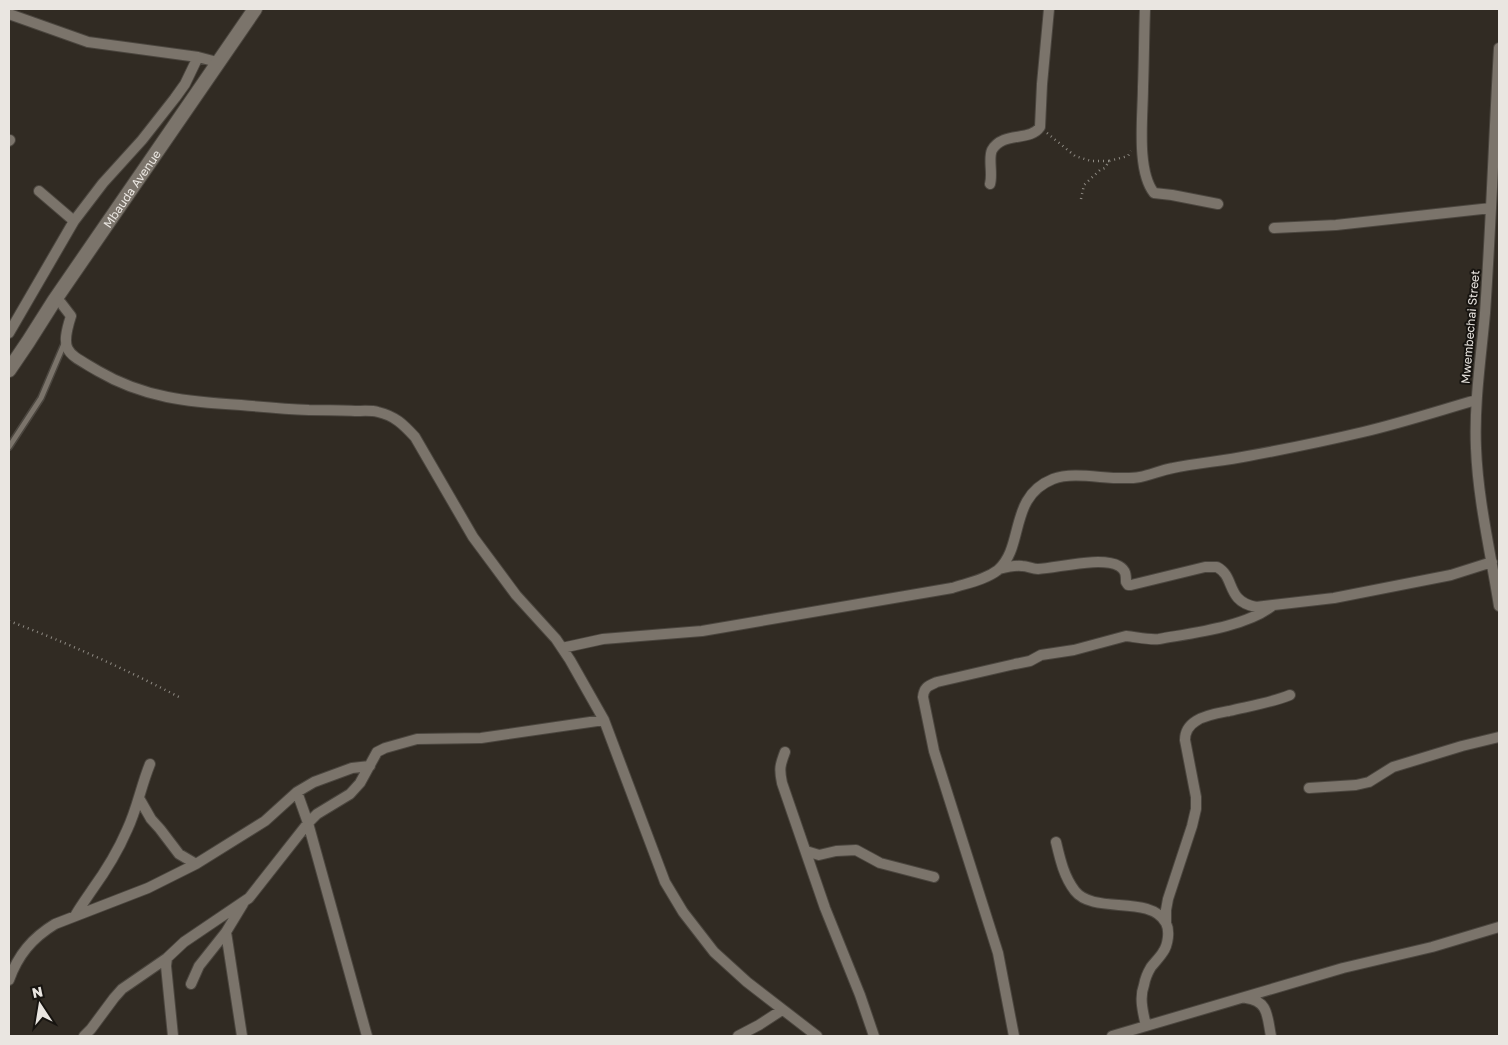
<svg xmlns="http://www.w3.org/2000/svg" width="1508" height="1045" viewBox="0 0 1508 1045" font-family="'Golos Text',sans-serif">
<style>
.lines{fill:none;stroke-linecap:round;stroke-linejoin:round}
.service-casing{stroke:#4b463f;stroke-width:8}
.minor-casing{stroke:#4b463f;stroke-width:12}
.tertiary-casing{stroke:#4b463f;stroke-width:16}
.path{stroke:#8f8b84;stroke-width:2.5;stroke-dasharray:1 4;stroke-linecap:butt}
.service{stroke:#7b746b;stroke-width:5}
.minor{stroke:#7b746b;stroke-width:10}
.tertiary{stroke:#7b746b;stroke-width:14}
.labels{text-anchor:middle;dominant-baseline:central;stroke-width:4;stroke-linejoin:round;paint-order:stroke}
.street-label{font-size:12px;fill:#eae6e1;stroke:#171410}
</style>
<rect width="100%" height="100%" fill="#312b23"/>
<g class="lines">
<!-- service casing -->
<g class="service-casing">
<path id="service" d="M9,447L41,398L64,344"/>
</g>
<!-- minor casing -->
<g class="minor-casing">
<path id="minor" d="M1145,9C1144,35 1144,61 1143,87C1143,116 1136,170 1154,193L1172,195L1218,204
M9,14L88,42L198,57L217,62
M1499,48C1494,136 1491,225 1485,313C1481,358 1474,403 1476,448C1478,501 1491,554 1499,606
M9,141L10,140
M990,184C993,174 988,158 992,150C1003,131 1030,142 1040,127L1042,84L1049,9
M39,191L74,221
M1274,228L1336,225L1491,208
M54,301L61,303L71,316C59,353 68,353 98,371C144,398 189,402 241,405C263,407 286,409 309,410C324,410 340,410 355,411C362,411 371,410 378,412C395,416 403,424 415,437L473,537L516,595L556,639L570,660L604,720L665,882L683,912L714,952L747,982L817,1036
M9,333L74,221L103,183L142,140L175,98L185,84L198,57
M999,569C1007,567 1015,565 1022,566C1028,566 1032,569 1038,569C1058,568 1101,556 1119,566C1126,570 1126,575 1126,582L1128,585H1131L1205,567H1217C1236,577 1225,601 1256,607L1334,598L1451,575L1492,562
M562,648L603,639L702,631L952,588C967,583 985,580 998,570C1025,546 1008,497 1053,479C1077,470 1113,482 1140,477C1151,475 1161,470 1173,468C1197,463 1223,461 1248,456C1286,449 1325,441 1363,432C1401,423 1438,411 1476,400
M785,752C780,765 779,769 782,783L825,908L860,995L874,1036
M1309,788L1356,785L1369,782L1393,767L1462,746L1499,737
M297,792L308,823L367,1036
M139,798L151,819L160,829L179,854L196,864
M1056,842C1060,859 1064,877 1075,891C1094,915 1150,894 1166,923C1170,931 1168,945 1163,952C1160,957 1155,962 1151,967C1148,972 1145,979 1144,985C1139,998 1143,1012 1146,1026
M806,851L819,855L836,851L856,850L880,863L934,877
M75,916C80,907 86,899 92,890C105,872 118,851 127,830C137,809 141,786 150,764
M1166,923V910L1168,899L1192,826L1196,809V797L1185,740C1185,732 1188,726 1196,721C1205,715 1218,713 1229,711C1250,706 1270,703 1290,695
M226,932L242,1036
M167,958L166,966L173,1036
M9,980C18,955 32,938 55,924L148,888L196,864L265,821L297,792L314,782L352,768L370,766
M191,984L199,966L226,932L243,904
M1246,998C1269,1001 1267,1017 1271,1036
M84,1036L91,1029L114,998L122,989L167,958L184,942L249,898L308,823L317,814L350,794L360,783L377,752L385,748L417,739L481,738L604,720
M738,1036L759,1025L782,1010
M1014,1036L998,953L934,751L923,697C924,687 928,686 937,682L1015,664L1030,661L1041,655L1074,650L1126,636C1137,637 1147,640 1159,639C1192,633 1245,627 1272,606
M1112,1036L1343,968L1432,947L1499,927"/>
</g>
<!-- tertiary casing -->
<g class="tertiary-casing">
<g id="tertiary">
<path id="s1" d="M9,370L28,342L54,301L255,9"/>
</g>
</g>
<!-- path -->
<path class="path" d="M1047,133L1075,156L1091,161H1109
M1081,199L1084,185L1100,170L1105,168L1109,161L1128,156L1131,151
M9,621C68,643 125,669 181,698"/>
<!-- service -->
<use href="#service" class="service"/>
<!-- minor -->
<use href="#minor" class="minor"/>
<!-- tertiary -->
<use href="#tertiary" class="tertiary"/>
</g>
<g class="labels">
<!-- street labels -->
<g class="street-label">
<text stroke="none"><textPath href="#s1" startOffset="219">Mbauda Avenue</textPath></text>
<text transform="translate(1470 327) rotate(-85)">Mwembechai Street</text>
</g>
</g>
<!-- border -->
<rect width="1508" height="1045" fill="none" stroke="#eae6e1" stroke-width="20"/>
<!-- north arrow -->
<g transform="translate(40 1005) rotate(348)" stroke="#171410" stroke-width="4" paint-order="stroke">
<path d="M0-4L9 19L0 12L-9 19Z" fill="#eae6e1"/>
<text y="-8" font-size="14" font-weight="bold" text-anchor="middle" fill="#eae6e1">N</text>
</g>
</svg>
